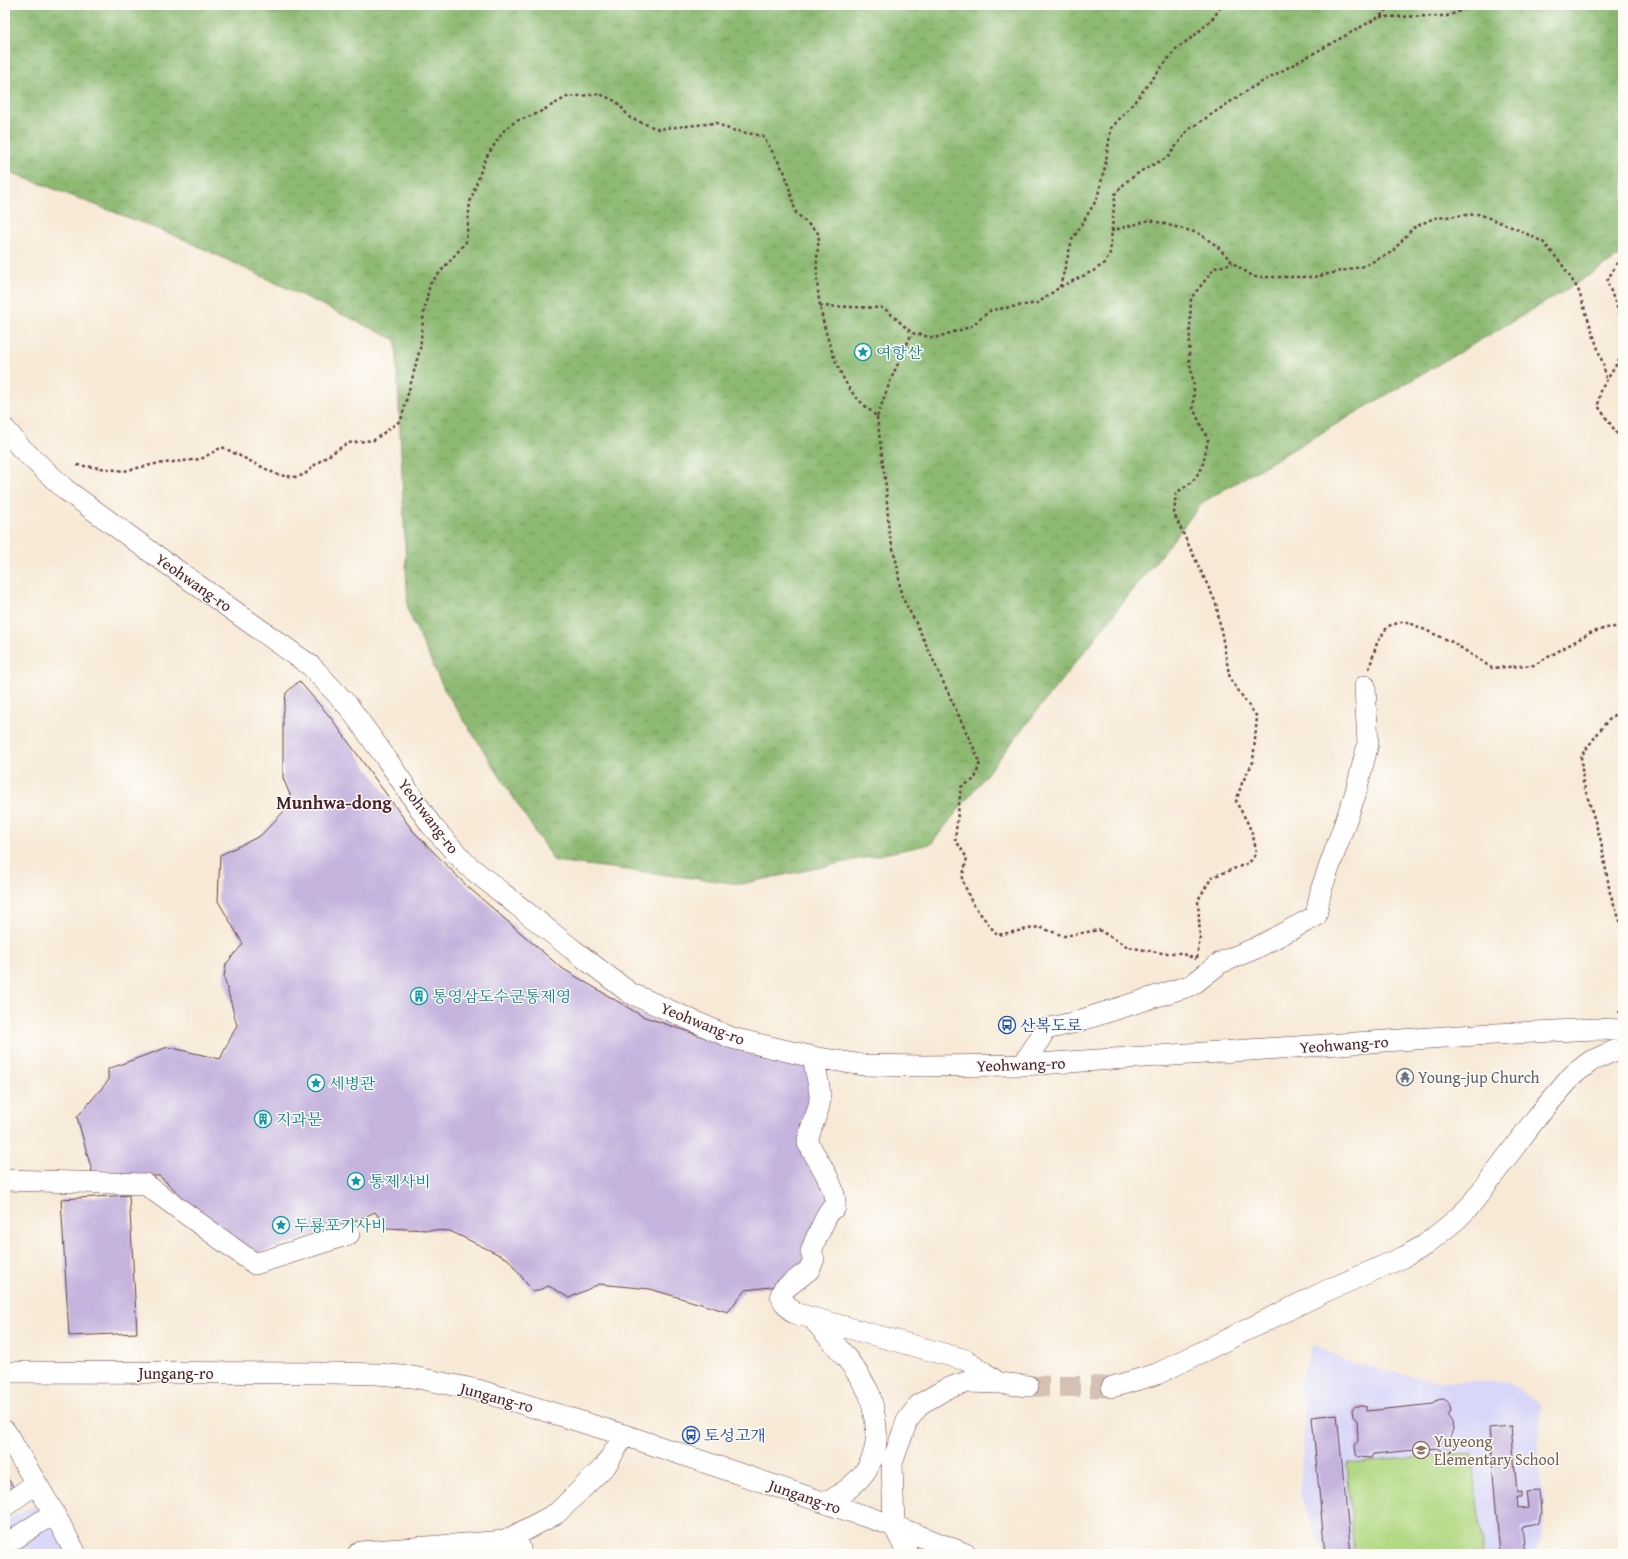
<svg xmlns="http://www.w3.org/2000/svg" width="1628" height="1559" viewBox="0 0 1628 1559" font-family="'Gentium Book Plus','Noto Serif KR',serif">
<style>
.built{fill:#d8d7f8}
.forest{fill:url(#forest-crowns);stroke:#6c6c4e}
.pitch{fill:#b2d984;stroke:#7e7c58}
.building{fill:#c5b3de}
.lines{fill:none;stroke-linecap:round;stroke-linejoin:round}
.minor-tunnel{stroke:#d4c1b3;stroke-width:21;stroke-dasharray:21 10;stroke-linecap:butt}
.minor-casing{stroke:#643d44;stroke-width:22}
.path{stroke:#643d44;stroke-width:2.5;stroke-dasharray:3 3;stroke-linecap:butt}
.minor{stroke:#fff;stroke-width:21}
.labels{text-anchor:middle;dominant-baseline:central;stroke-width:3;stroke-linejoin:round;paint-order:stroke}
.culture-label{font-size:16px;fill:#0d838f;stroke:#fdfcf7;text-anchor:start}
.street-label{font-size:16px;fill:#4a1f2b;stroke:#fdfcf7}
.transit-label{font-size:16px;fill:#164399;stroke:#fdfcf7;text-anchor:start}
.worship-label{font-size:16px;fill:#5b616d;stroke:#fdfcf7;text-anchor:start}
.education-label{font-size:16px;fill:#785e54;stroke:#fdfcf7;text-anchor:start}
.quarter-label{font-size:18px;font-weight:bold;fill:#4a1f2b;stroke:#fdfcf7}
</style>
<defs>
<pattern id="forest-crowns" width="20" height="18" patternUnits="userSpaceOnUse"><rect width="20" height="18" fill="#8db972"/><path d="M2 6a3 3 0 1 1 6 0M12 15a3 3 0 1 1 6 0" fill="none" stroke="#75965e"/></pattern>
</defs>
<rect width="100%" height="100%" fill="#fdfcf7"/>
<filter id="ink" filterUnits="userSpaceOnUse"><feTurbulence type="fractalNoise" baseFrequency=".025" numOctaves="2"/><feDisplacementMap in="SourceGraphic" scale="8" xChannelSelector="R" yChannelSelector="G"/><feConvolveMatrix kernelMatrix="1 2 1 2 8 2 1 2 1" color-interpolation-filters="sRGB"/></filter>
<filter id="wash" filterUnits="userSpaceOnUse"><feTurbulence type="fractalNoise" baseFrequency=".012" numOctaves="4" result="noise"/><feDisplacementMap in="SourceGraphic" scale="16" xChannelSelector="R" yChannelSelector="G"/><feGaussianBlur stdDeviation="0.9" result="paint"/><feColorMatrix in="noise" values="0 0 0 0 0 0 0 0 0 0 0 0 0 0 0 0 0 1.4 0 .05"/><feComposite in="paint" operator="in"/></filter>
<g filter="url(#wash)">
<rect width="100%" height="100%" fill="#f7e9d5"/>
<!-- built -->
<path class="built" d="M1313,1344L1346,1361L1433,1381L1508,1382L1541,1404L1537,1467L1545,1504L1544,1525L1539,1545L1538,1554H1324L1300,1496L1305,1408L1298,1387Z
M41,1502L69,1554H5V1521Z"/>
<!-- forest -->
<path class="forest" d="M5,5H1623V254L1561,293L1203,502L931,844L741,884L554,861L444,689L408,611L396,340L181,238L5,170Z"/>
<!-- pitch -->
<path class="pitch" d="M1472,1453L1483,1554H1354L1347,1463Z"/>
<g id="blocks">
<!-- building -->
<path class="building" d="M299,681L331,718L413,831L467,886L560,967L642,1016L754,1054L811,1065L815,1102L800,1125L807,1147L833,1197L812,1260L771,1287L745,1290L728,1312L650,1289L599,1284L569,1298L549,1286L533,1292L508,1259L450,1231L386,1228L375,1212L344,1226L248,1256L213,1231L173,1188L159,1176L93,1175L77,1117L108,1081V1069L168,1047L220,1059L237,1025L224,977L226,964L243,944L218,901L220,855L260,836L293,802L283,778V716L286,693Z
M129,1195L137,1333L69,1336L61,1199Z
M1444,1399L1449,1403L1451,1411L1447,1414L1452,1421L1453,1429L1450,1437L1453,1439L1454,1448L1449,1453L1441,1451L1437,1448L1373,1454L1371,1458L1359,1457L1356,1455L1355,1445L1358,1441L1357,1420L1353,1417L1352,1409L1356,1406H1363L1367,1407V1411L1434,1404L1437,1400Z
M1337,1414L1351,1554H1325L1312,1417Z
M1511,1426L1517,1493L1522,1492V1498H1517L1518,1509L1529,1508L1527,1492L1539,1491L1541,1512L1539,1523L1534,1525L1521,1527L1524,1554H1500L1489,1428Z
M5,1474L16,1491L5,1499Z"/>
</g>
</g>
<g filter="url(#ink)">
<use href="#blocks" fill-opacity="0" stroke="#643d44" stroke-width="1"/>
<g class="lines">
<!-- minor-tunnel -->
<path class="minor-tunnel" d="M1028,1386L1112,1387"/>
<!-- minor casing -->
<g class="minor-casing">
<path id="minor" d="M5,429L20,447L66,490L151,552L311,666L349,707L388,761L431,825L466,864L572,949L630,993L732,1038L813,1057L863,1065L922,1066L1023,1065L1475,1035L1596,1029L1623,1030
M813,1057C815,1070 820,1085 820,1098C820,1114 808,1127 808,1143C818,1161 837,1187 835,1207L829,1211L815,1241L811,1252L814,1259L809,1270L783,1290L781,1295L784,1302L794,1313L966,1360L999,1383
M1023,1065L1046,1029L1072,1023L1192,985L1220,963L1256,948L1316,916L1321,890L1355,795L1368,744L1365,686
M5,1180L145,1184L255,1264L349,1234
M812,1318C833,1342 855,1365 869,1393C872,1400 873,1408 874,1414C884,1458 863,1483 826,1503
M5,1372L334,1373L377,1374L413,1377L478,1390L624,1435L894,1526L966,1554
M1112,1387L1157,1374L1326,1291L1404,1257L1425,1245L1457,1219L1470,1206L1537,1117L1573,1075L1591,1061L1623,1047
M5,1431L54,1513L76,1554
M5,1506L36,1483
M517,1535L521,1554
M5,1545L54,1513
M358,1554L361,1552L505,1541L557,1513L606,1465L624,1435
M908,1554L894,1526L892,1463L907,1421L920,1404L946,1389L967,1382L999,1383L1028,1386"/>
</g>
<!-- path -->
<path class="path" d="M1380,17L1447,16L1476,5
M1111,231L1150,220L1198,233L1217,246L1233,263L1254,277H1314L1364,266L1392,252L1413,228L1434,218L1479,214L1519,230L1543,242L1561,263L1578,289L1604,367L1606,380
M1623,252L1607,281L1623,323
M1060,287L1072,240L1097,199L1105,167L1111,128L1128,110L1176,49L1195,35L1214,17L1222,5
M820,306L884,308L912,333L934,338L970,327L991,310L1038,303L1060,287L1093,271L1105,263L1110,253L1115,194L1126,182L1141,171L1168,157L1188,130L1251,88L1379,17L1393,5
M1623,354L1600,391L1598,406L1618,435L1623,438
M877,417L886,487L889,533L897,564L901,595L917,625L980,762L975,779L961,787L955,839L967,858L962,879L972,903L997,935L1039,927L1064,936L1099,930L1128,947L1162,953H1180L1196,959
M77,465L124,471L155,464L201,459L222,447L278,475L295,477L304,475L317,463L348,443L374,440L401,420L420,349L424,311L430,284L466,242L470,202L485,159L505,129L516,121L536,114L567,97L600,94L617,102L630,118L658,129L716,123L731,130L763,136L785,173L796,213L819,234C818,249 816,263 817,277C818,312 831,359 849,388C856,399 868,408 877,417L891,379L912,333
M1369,669L1377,643L1388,626L1405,621L1452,642L1492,668L1534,665L1590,633L1606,628L1623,626
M1623,706L1604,725L1581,756L1583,782L1601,841L1610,893L1623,929
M1197,958L1200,937L1198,900L1212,877L1249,863L1256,854C1255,834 1246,819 1236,802L1242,783L1253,762L1257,717L1230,679L1216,603L1174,514L1176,493L1192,482L1202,468L1208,440L1193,408L1194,386L1189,359L1191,298L1215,268L1233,263
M1619,1013L1623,1005"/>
<!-- minor -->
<use href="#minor" class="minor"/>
</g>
</g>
<!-- icons -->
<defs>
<g id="sight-ring" transform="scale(0.9)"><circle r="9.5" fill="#fdfcf7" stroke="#0f9aa8" stroke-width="1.5"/><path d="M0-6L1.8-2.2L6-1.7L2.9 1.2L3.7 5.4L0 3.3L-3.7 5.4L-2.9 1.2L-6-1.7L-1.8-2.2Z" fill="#0f9aa8"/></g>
<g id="building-ring" transform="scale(0.9)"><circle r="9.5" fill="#fdfcf7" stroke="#0f9aa8" stroke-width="1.5"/><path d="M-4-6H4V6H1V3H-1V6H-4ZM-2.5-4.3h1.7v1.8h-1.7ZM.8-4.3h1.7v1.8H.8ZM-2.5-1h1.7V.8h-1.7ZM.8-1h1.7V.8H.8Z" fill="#0f9aa8"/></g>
<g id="bus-ring" transform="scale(0.9)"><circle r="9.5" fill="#fdfcf7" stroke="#1a4fb4" stroke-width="1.5"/><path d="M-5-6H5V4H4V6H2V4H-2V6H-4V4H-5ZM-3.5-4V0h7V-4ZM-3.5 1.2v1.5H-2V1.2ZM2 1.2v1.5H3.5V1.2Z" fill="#1a4fb4"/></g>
<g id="temple-ring" transform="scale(0.9)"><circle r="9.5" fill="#fdfcf7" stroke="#6b7280" stroke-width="1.5"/><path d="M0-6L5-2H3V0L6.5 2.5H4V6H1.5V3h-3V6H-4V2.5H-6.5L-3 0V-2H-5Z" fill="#6b7280"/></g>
<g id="school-ring" transform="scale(0.9)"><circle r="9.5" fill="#fdfcf7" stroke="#8d6e63" stroke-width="1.5"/><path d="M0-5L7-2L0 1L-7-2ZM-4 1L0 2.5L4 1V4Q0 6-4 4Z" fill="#8d6e63"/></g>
</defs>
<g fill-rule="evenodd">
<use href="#sight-ring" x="863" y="352"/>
<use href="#building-ring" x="419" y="996"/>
<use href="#bus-ring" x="1007" y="1025"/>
<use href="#temple-ring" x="1405" y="1077"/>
<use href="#sight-ring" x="316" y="1083"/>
<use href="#building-ring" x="263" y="1119"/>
<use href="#sight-ring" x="356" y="1181"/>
<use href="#sight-ring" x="281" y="1225"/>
<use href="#bus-ring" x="691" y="1435"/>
<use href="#school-ring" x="1421" y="1450"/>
</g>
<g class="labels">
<!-- culture labels -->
<g class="culture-label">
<text x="876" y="352">여항산</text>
<text x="432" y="996">통영삼도수군통제영</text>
<text x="329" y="1083">세병관</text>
<text x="276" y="1119">지과문</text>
<text x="369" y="1181">통제사비</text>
<text x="294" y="1225">두룡포기사비</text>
</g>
<!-- street labels -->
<g class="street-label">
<text transform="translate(194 582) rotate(35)">Yeohwang-ro</text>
<text transform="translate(429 816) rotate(53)">Yeohwang-ro</text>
<text transform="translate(703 1023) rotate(22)">Yeohwang-ro</text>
<text transform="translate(1344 1044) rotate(-4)">Yeohwang-ro</text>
<text transform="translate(1021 1064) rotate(-2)">Yeohwang-ro</text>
<text x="176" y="1373">Jungang-ro</text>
<text transform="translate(497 1397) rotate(15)">Jungang-ro</text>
<text transform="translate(805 1496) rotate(19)">Jungang-ro</text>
</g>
<!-- transit labels -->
<g class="transit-label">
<text x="1020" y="1025">산복도로</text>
<text x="704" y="1435">토성고개</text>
</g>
<!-- worship labels -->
<g class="worship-label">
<text x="1418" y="1077">Young-jup Church</text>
</g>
<!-- education labels -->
<g class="education-label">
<text x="1434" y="1441">Yuyeong<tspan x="1434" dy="18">Elementary School</tspan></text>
</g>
<!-- quarter labels -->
<g class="quarter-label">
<text x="334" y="802">Munhwa-dong</text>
</g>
</g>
<!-- margin -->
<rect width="1628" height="1559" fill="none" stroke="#fdfcf7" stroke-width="20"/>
</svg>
